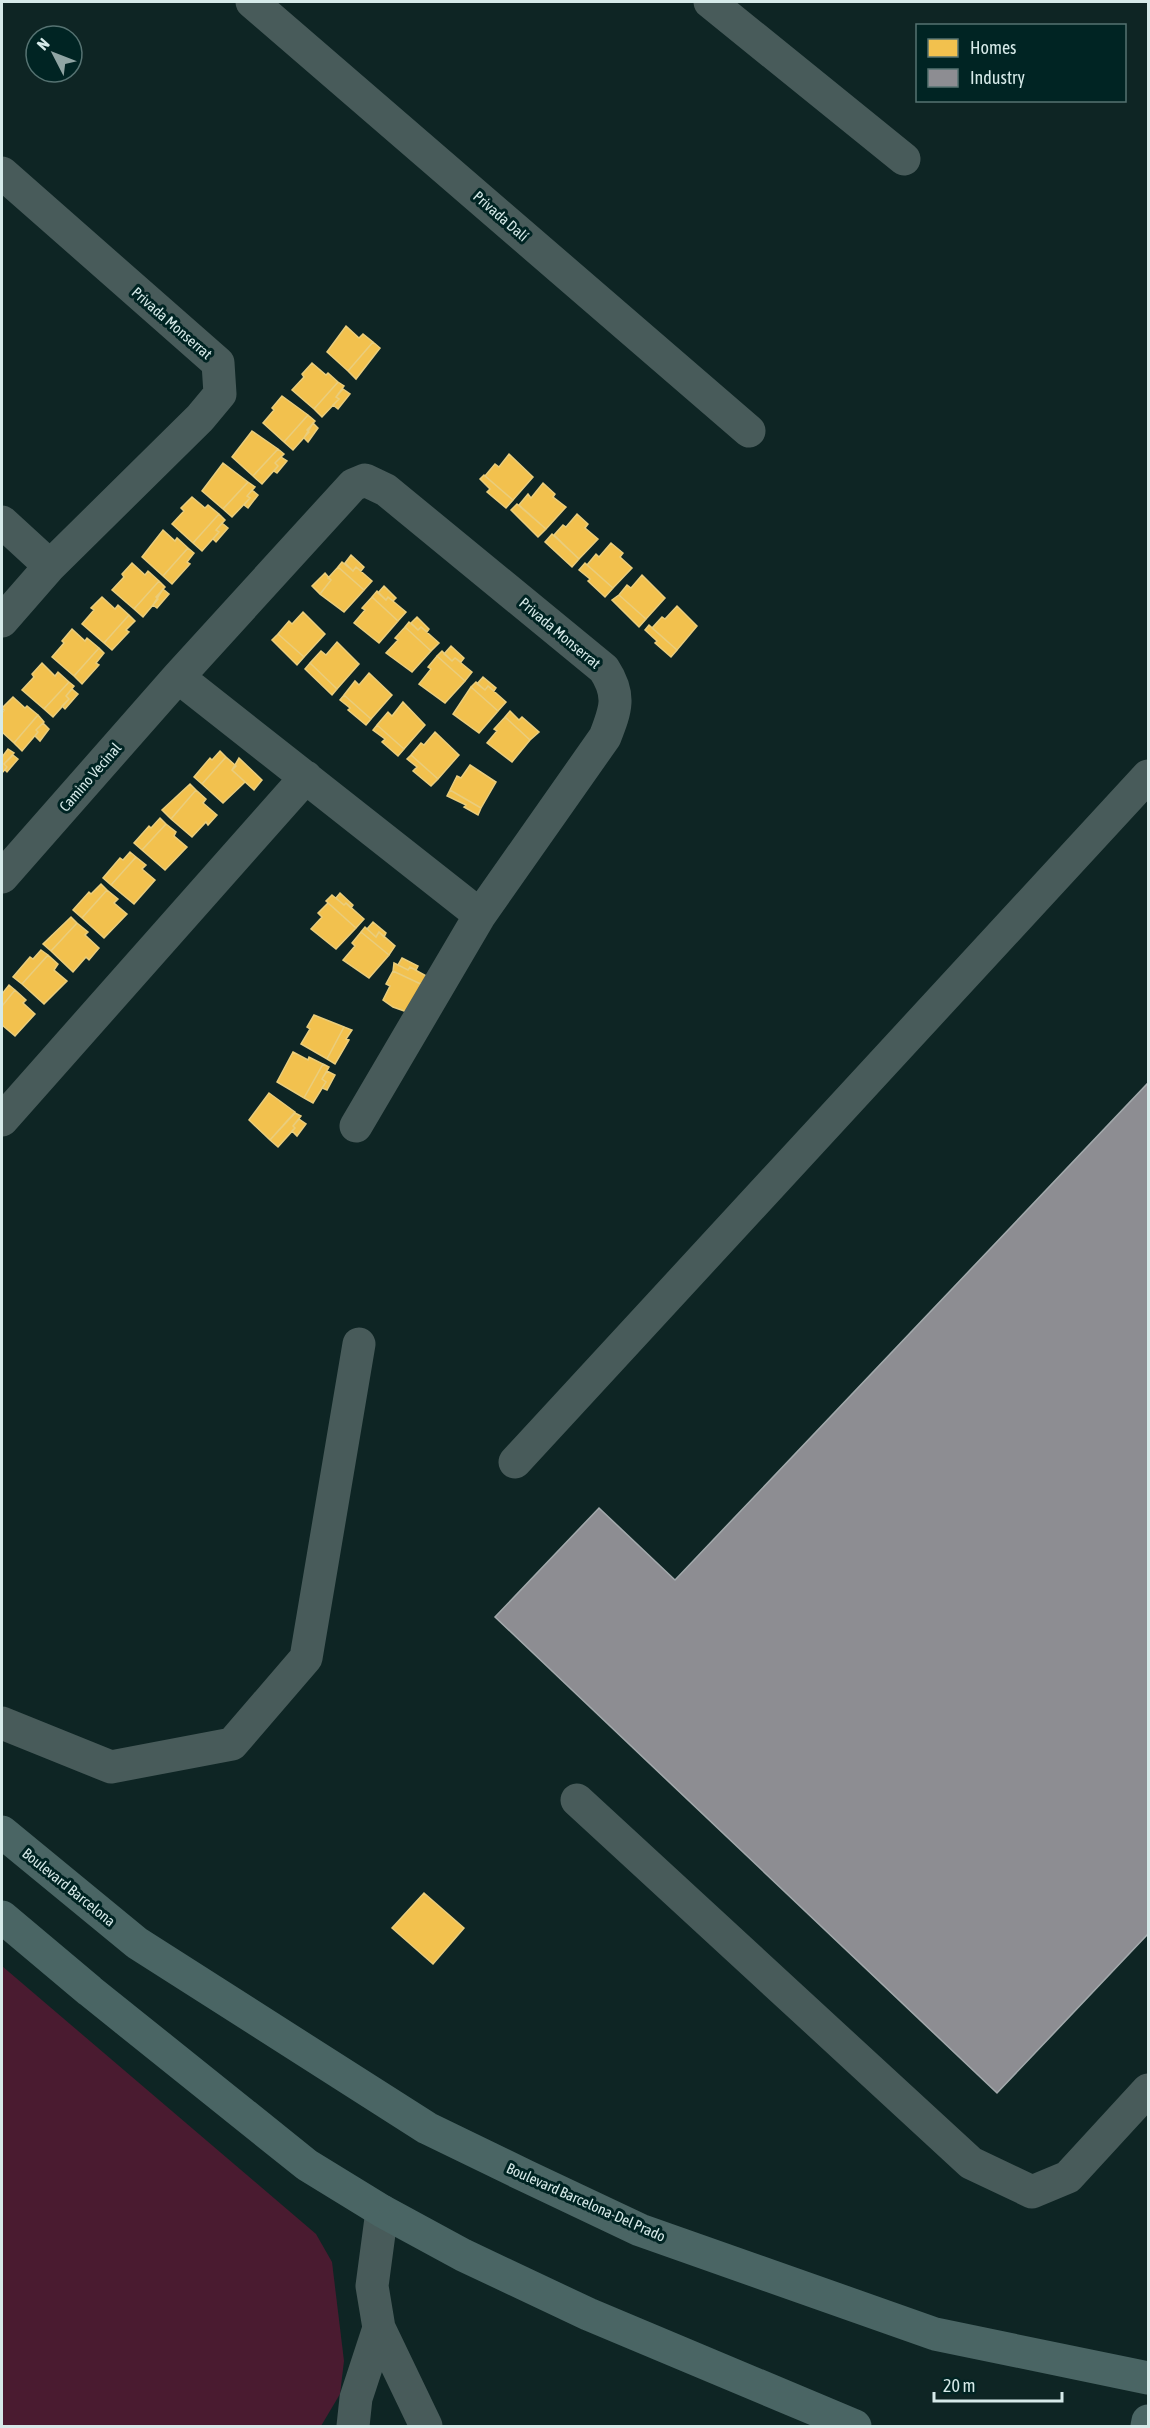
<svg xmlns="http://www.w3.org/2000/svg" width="1150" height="2428" viewBox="0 0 1150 2428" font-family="'Asap Condensed',sans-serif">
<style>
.green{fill:#4a1b30}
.homes{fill:#f2c14e;stroke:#eacd7c;stroke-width:1.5}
.industry{fill:#8d8d92;stroke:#a3a9ac;stroke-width:1.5}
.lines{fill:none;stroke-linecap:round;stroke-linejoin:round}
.minor{stroke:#485b5a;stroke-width:33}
.major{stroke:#4a6564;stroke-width:33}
.labels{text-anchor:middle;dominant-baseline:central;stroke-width:6;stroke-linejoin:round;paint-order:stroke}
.street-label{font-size:15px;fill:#d6eae9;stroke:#002423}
</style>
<rect width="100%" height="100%" fill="#0e2524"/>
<!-- green -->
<path class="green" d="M2,1966L316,2234L332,2262L344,2361L340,2394L321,2426H2Z"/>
<!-- homes -->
<path class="homes" d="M346,326L359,338L363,334L373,342L348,371L327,352Z
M373,342L380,348L356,379L348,371Z
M312,363L326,375L328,373L338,382L314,409L292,390L304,377L302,374Z
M338,382L344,386L336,397L339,399L322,417L314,409Z
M343,389L350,394L338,409L333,405L339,399L336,397Z
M282,396L308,415L284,442L263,423L274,410L272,408Z
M308,415L315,421L307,430L309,432L293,450L284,442Z
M313,423L318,428L308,442L304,438Z
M252,431L278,449L253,476L232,457Z
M278,449L284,454L275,463L278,466L262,484L253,476Z
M509,454L533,477L513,500L485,476L495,464L499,467Z
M281,457L287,461L277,473L274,471L278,466L275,463Z
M223,463L248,482L223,509L202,491Z
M484,475L513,500L506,508L487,492L490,489L480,479Z
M248,482L255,487L247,496L250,498L232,517L223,509Z
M543,483L555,494L553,497L566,507L546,529L519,505L528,494L531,498Z
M252,490L258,495L248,508L244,505L250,498L247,496Z
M192,497L205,508L208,505L219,514L193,543L172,524L184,511L181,508Z
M517,504L546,529L538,537L511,510Z
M219,514L225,520L216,530L219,532L202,551L193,543Z
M577,514L588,524L585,528L598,539L579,559L554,535L563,525L566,527Z
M222,523L228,528L216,542L213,539L219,532L216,530Z
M163,530L175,541L177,538L188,548L163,576L142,557Z
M552,534L579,559L572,567L545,542Z
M611,543L623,553L620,557L632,568L613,588L587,565L596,554L599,557Z
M188,548L194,553L187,562L190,564L172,584L163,576Z
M351,555L364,567L361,571L356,567L353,571L345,563Z
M342,562L353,571L356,567L372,581L364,590L338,567Z
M132,563L145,575L148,571L159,581L134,609L112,590L124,577L122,574Z
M585,563L613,588L605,597L588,581L590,579L579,570Z
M338,567L364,590L344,612L320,594L331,580L328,578Z
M325,573L331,580L320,594L312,586Z
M642,575L665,598L646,619L619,595L627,585L631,588Z
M159,581L165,587L156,597L158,599L143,617L134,609Z
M384,586L396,598L393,601L388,597L386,600L378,593Z
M163,589L169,594L157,608L153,605Z
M377,591L386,600L388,597L406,612L398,621L372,597Z
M619,595L646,619L639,627L612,600Z
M102,597L115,609L118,605L129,615L104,643L82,624L94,610L91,608Z
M372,597L398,621L379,643L354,623L365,610L362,608Z
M677,606L697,626L677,650L652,628L662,617L665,619Z
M303,612L325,634L304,657L278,634L289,621L292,624Z
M129,615L135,621L126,630L129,632L112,650L104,643Z
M417,617L429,629L427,632L421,627L418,630L411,623Z
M409,622L418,630L421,627L439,643L431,651L405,627Z
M649,625L677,650L671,657L655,643L657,641L645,630Z
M405,627L431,651L412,672L386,653L398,640L395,638Z
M72,629L85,641L87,638L99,648L74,676L52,657L64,643L62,641Z
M278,634L304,657L297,665L272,640Z
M337,642L359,664L337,689L310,663L321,651L326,655Z
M451,646L464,658L461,662L455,658L452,661L444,654Z
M99,648L104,653L96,663L99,665L82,684L74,676Z
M442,651L452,661L455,658L472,672L465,681L437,656Z
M437,656L465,681L445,703L419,684L431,669L428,667Z
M42,663L55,676L58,672L69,682L44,709L22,690L34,677L32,674Z
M310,663L337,689L332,695L305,669Z
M369,673L392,695L371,719L344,695L355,681L359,685Z
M483,677L496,688L494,691L488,686L485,690L477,684Z
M69,682L74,686L66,696L69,699L53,717L44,709Z
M476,682L485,690L488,686L506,702L498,711L471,687Z
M471,687L498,711L479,733L453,714Z
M72,689L78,694L65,709L62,706L69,699L66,696Z
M344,695L371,719L366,725L348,710L350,708L340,700Z
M13,697L25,708L27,706L38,715L14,743L2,732V713L4,710L2,708Z
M403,702L425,725L404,749L377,725L388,712L392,716Z
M510,711L519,720L522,717L539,732L530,740L505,717Z
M38,715L44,722L36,730L38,732L22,751L14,743Z
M505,717L530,740L512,762L487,743L497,731L494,729Z
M43,723L49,729L40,741L35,736L38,732L36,730Z
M377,725L404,749L398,756L382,742L385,739L373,730Z
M435,732L459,755L438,779L411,755L421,743L424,745Z
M8,749L14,753L4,764L7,767L2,773V757Z
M220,751L226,757L202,784L194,777L210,758L212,760Z
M13,755L18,759L7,772L5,770L7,767L4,764Z
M411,755L438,779L431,786L413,771L417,767L407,759Z
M226,757L236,766L232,770L245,782L223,803L202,784Z
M239,758L262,780L254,790L232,770Z
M470,765L496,782L481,808L450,790L457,776L461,778Z
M190,784L196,790L171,819L162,810Z
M196,790L206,799L203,803L217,815L208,825L206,822L192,837L171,819Z
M450,790L481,808L478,815L464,807L466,805L447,796Z
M160,818L166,824L142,850L134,843L149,826L151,828Z
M166,824L176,832L174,836L187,847L165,870L142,850Z
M130,852L136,857L111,885L103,878L120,858L123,860Z
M136,857L146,865L142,869L155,880L134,904L111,885Z
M101,884L107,890L82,918L73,910L89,892L91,894Z
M107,890L118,899L114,903L127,914L104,938L82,918Z
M340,893L353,905L351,908L346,903L344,905L336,898Z
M332,895L344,905L346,903L364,919L356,928L326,901Z
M328,903L356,928L336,949L311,929L322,917L318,913Z
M71,917L77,923L51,951L43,944Z
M373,922L386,933L384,937L379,932L376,937L367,929Z
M77,923L88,932L85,935L99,948L89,960L86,957L73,972L51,951Z
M365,927L376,937L379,932L395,946L389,955L361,932Z
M361,932L389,955L369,978L343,960L355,946L352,943Z
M41,950L48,955L22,984L13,977L30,957L33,959Z
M48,955L58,964L54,970L67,981L44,1004L22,984Z
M402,958L418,966L416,970L410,967L408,970L398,965Z
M394,963L408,970L410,967L430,978L425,986L393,971Z
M393,971L425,986L410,1013L393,1007L383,1000L390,986L386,984Z
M9,985L15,990L2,1006V994Z
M15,990L26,1000L23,1003L35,1014L15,1036L2,1025V1006Z
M314,1015L344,1027L327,1059L301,1044L310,1029L307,1027Z
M344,1027L352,1030L346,1039L349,1040L335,1064L327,1059Z
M293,1052L308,1060L309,1057L323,1064L304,1098L277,1082Z
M323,1064L329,1067L322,1079L326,1082L313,1103L304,1098Z
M327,1071L335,1075L327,1090L322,1088L326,1082L322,1079Z
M269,1093L295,1112L270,1140L249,1120Z
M295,1113L301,1116L293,1126L295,1128L278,1147L270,1140Z
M299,1119L306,1124L297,1136L292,1131L295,1128L293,1126Z
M424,1893L464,1928L433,1964L392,1928Z"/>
<!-- industry -->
<path class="industry" d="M1148,1083V1934L997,2093L495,1617L599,1508L675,1580Z"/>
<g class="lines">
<!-- minor -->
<path class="minor" d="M252,2L749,431
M710,2L904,159
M2,173L218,363L220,394L200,418L50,566L2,621
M2,522L50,566
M178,677L480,915
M2,877L178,677L353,485L365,480L386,490L604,669C621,695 616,709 605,737L480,915L356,1126
M2,1120L306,777
M515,1462L1148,776
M2,1723L111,1767L232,1744L306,1658L359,1344
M577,1800L971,2163L1032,2192L1068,2177L1148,2090
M382,2211L372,2286L379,2328L426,2426
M353,2426L356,2398L379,2328"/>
<!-- major -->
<path class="major" d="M2,1832L137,1943L427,2128L528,2177L640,2230L935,2334L1148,2378
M2,1917L90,1991L307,2165L382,2211L463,2255L588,2314L855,2426
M1147,2426L1148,2421"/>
</g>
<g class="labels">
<!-- street labels -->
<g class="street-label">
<text transform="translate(501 216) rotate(41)">Privada Dalí</text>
<text transform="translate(172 323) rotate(41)">Privada Monserrat</text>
<text transform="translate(560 633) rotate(40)">Privada Monserrat</text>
<text transform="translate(90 777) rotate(-49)">Camino Vecinal</text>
<text transform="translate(69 1887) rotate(39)">Boulevard Barcelona</text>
<text transform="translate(586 2202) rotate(24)">Boulevard Barcelona-Del Prado</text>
</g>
</g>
<!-- border -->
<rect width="1150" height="2428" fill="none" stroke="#d6eae9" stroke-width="6"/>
<!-- legend -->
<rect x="916" y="24" width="210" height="78" fill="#002423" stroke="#567372" stroke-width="1.5"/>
<rect x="928" y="39" width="30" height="18" fill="#f2c14e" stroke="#567372" stroke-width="1.5"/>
<text x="970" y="54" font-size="18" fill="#d6eae9">Homes</text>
<rect x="928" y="69" width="30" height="18" fill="#8d8d92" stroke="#567372" stroke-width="1.5"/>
<text x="970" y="84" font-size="18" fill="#d6eae9">Industry</text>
<!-- north arrow -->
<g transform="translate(54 54) rotate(312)"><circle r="28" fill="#002423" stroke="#567372" stroke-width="1.5"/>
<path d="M0-4.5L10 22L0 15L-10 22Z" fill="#90a5a4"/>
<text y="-9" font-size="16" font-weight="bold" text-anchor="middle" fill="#d6eae9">N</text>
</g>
<!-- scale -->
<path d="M934 2392v9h128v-9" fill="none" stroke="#d6eae9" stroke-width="3"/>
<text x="943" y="2392" font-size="18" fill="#d6eae9" stroke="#002423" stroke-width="4.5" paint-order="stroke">20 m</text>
</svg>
